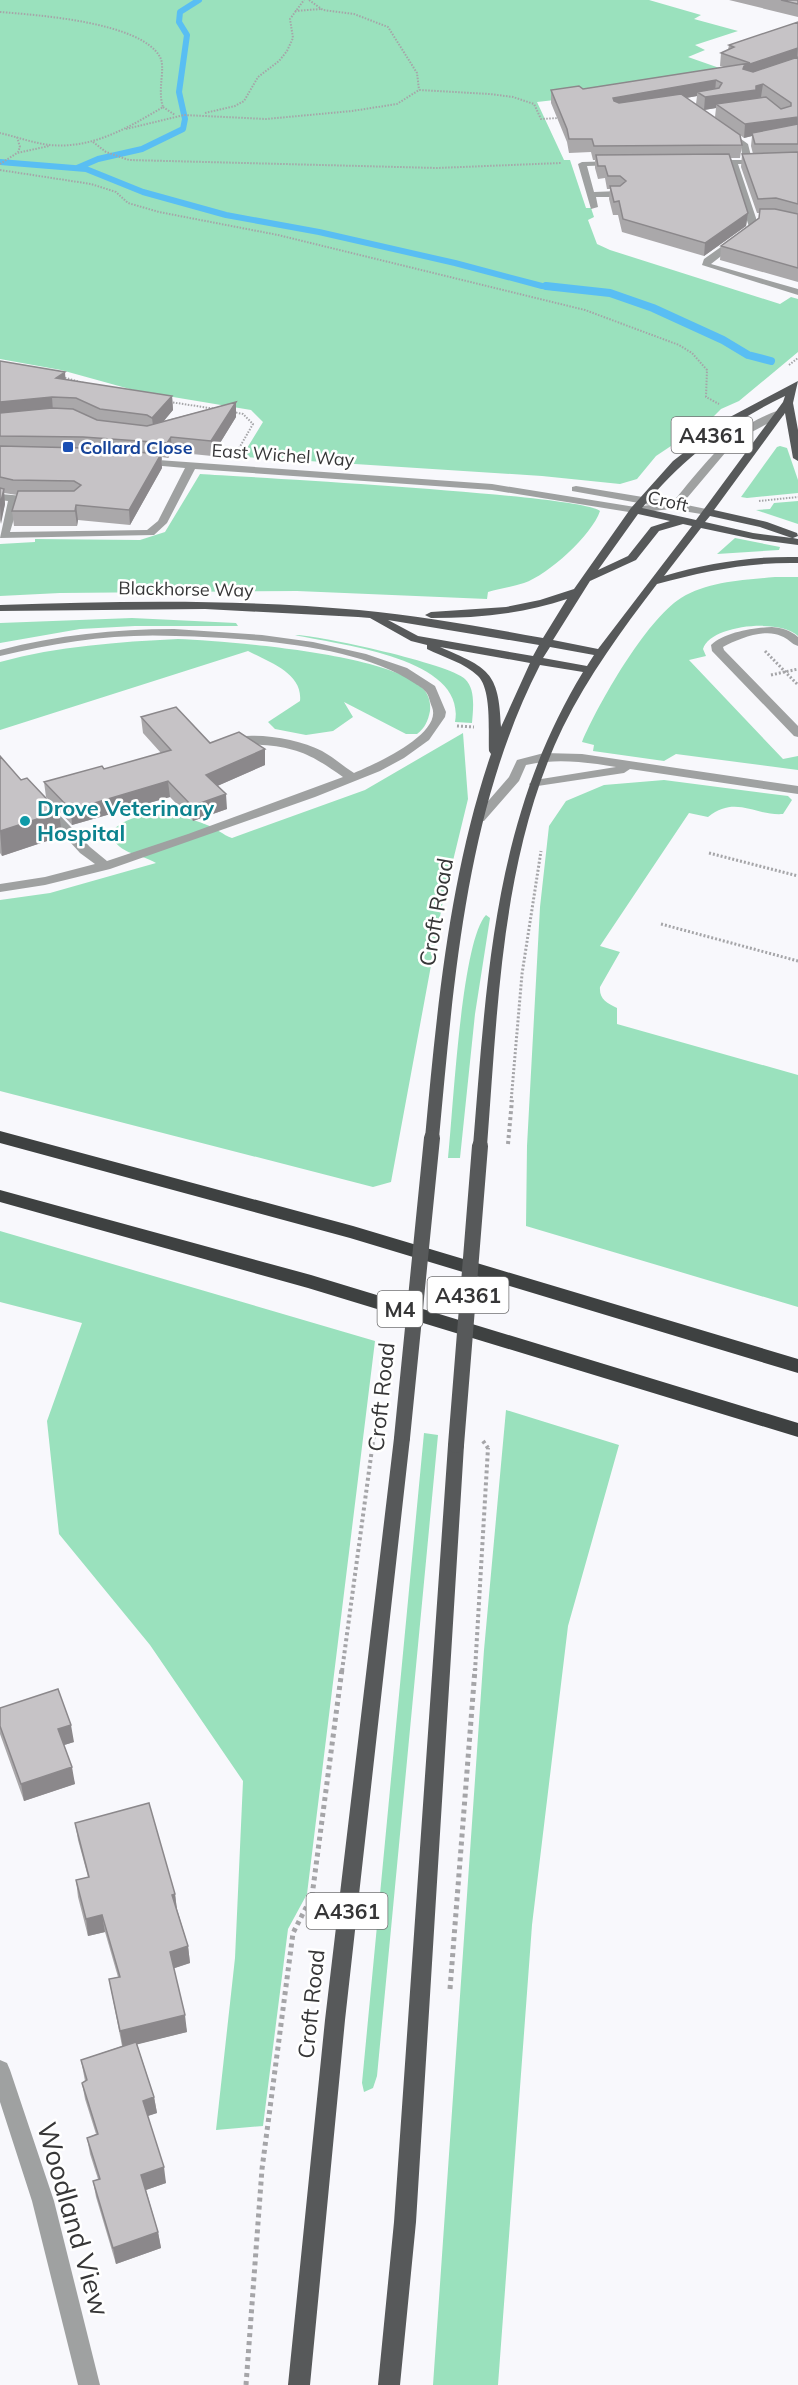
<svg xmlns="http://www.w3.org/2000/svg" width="798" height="2385" viewBox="0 0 798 2385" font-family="Mulish,sans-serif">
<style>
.green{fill:#9ae1bd}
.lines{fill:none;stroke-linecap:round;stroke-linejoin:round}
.stream-far1{stroke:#59bef3;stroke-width:6}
.stream{stroke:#59bef3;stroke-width:8}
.path-far3{stroke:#a5a5a8;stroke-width:2;stroke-dasharray:1.5 1.5;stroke-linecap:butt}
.path-far2{stroke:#a5a5a8;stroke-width:3;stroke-dasharray:2 2;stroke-linecap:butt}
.path-far1{stroke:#a5a5a8;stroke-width:4;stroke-dasharray:3 3;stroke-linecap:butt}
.path{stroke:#a5a5a8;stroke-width:5;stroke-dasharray:4 4;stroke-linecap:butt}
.minor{fill:#9fa1a1;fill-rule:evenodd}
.major{fill:#57595a;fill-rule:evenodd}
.highway{fill:#3e4141;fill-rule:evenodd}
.path-bridge{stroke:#a5a5a8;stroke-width:4;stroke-dasharray:3 3;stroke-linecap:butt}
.major-bridge{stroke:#57595a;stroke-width:16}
.wall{fill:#aaa8aa;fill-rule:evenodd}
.shaded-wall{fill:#8b888b}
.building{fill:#c6c3c6;stroke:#8b888b;stroke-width:1.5}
.transit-dot{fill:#1a4fb4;stroke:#fff;stroke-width:2}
.culture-dot{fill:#0f9aa8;stroke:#fff;stroke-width:2}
.labels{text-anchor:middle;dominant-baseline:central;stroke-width:5;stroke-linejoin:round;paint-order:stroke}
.far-transit-label{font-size:18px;font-weight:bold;fill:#164399;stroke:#fff;text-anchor:start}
.far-street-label{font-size:18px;fill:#363637;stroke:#fff}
.shield{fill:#fff;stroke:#727273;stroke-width:1.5}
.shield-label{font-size:21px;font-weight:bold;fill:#363637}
.culture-label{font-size:22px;font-weight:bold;fill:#0d838f;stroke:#fff;text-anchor:start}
.street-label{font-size:22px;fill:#363637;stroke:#fff}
.near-street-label{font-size:27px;fill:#363637;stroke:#fff}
</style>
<rect width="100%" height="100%" fill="#f8f8fc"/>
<!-- green -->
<path class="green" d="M0,0H649L701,15L694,19L738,31L695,45L705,50L688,57L748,78L537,102L564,160H570L586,208H591L594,217L588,220L597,244L610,250L780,304L791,297L798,299V352L739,401L721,409L710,420L656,456L637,479L620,484L542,476L245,457L244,453L263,422L251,410L137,391L61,370L0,359Z
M780,446L787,448L798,480V493L747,498L741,497L777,447Z
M200,474C248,477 583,495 600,511C592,535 548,575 524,583C512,587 499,589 488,592L487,599L297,591L60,593L0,596V544L35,542V539L140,540L165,532Z
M798,501V524L756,510L770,509L774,503Z
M735,538L780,547L779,550L717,554Z
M775,577H798V636C780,618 710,625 703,649L706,656L689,660L783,759L798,756V770L676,754L664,761L593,751L594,745L582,742C598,704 646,620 681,598C708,581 745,580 775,577Z
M132,618L236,623L238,626H135L80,629L0,643V623Z
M295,635C319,635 450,664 465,679C476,689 473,710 472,723L455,722C467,657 338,645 295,635Z
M178,639C229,641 385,654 420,686C428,692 431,701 430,711C428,721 425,728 417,734H406L344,702L353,717L333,731L306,735L275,729L268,722L300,701C303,673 269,662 248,651L0,730V662C58,646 118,642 178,639Z
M463,733L468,799L442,906L391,1182L373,1187L0,1091V900L50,893L156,863C140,853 113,854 112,831C136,807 178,813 207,825C216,828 223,835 232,838L365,790Z
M664,780L788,796L792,800L783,814C754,816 736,795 708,817L689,813L600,946L620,952L600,987C599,999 607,1003 617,1008V1024L798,1075V1307L526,1226L527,1146L540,907L549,826L566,801L604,785Z
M486,915L490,918L475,1014L460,1158H448C453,1113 461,941 486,915Z
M0,1231L375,1341L307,1894L288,1929L263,2126L216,2130L235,1958L243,1781L150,1645L59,1534L47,1421L82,1323L0,1302Z
M506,1410L619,1445L568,1626L532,1925L498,2385H433L484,1650Z
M424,1433L438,1435L377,2076L373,2088L364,2092L362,2083Z"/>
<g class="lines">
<!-- stream-far1 -->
<path class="stream-far1" d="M0,162L86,169L143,192L226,215L319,232L455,263L542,286L560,288
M77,168L98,159L142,149L183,129L185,119L179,92L187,35L179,22L180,12L199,0"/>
<!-- stream -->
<path class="stream" d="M546,286L610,293L653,308L723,340L748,355L771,361"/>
<!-- path-far3 -->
<path class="path-far3" d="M309,0L323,10L354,14L388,27L417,73L419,90
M295,11L321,9
M0,12C37,15 141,22 160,57C166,68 157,89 163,107C128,128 92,149 50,145C33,143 17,137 0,133
M163,107L175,115
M205,113L235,106L244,101L258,77L279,61L287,51L293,38L290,19L304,0
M126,129L184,115L266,119L352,111L397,104L419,90L490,94L513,97L534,104L541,119L559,118
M17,137L20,147L18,152
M93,142L106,152L129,160L437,168L561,163
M0,164L17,153L49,146
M0,170L91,184L116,192L128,203L159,212L278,235L585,310L679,345L692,353L707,370L706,397L719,404
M789,365L798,358
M62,377L84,383
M170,402L216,409
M233,412L243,414L253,424L238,450
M759,501L798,497"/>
<!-- path-far2 -->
<path class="path-far2" d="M765,651L798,685
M771,675L798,669
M457,726L474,727
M709,853L798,876
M661,924L798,961
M511,1102L522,974L541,851"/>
<!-- path-far1 -->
<path class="path-far1" d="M508,1144L512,1100
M342,1671L374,1434
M475,1671L488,1448"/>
<!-- path -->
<path class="path" d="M450,1989L475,1669
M246,2385L262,2169L293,1933L312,1896L342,1669"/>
<!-- minor -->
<path class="minor" d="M721,129H727L748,144L752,160H798V164H738L756,218L757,228L711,264L798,289V295L702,265L704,259L749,227L730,164H711L707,162L711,160H743L741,147L721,133Z
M618,161L619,163L615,165L587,166L594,192L619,191L623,194L619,197H596L598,207L591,209L578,164L582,162Z
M780,410L784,411V415L748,434L725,453L682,504L711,510V514L707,515L671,509L635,513L492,490L195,469L167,523L154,535L0,538L8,501L0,500V494L36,497L41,500L36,503L19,502L10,532L147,530L158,521L185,468L140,464L139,462L144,459L492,484L635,507L650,505L572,491V487L576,486L673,502C703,466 732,425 780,410Z
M772,627C782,628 790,630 798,637V646C791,644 788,638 781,636C765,628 738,639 723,647L724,650L798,726V737L794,736L712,651L711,645C725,632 753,628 772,627Z
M174,629L262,635L313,642L366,654L407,668L435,686L446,712L445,717L429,740L404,758L380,771L315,797L110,869L45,885L0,892V884L45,877L95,864L80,853L43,812L41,809L43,806H51L90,847L107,861L188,834L343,777C315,757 298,747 262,745C251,744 234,748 226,741L228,738C255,732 297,738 322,751C333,757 343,766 354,773C373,765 443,734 432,707C430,703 429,694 425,691C423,688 417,685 414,683C356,644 245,638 176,636C117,633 57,642 0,656V650C57,635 115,629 174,629Z
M544,753L582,754L798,786V794L630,769L624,773L531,787L529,784L535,780L616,767C586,762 556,758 526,765L519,781L484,821H476L474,818L476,815L509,777L517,760Z
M0,2060L7,2063L10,2070L54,2201L100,2385H78L32,2201L0,2102Z"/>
<!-- major -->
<path class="major" d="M798,381L793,403L798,430V461L793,458L785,413L714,510L767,522L797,533L798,536L793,538L798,539V545L753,539L701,528L664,576C708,563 752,556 798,557V563C749,562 704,571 657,584C621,631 589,675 563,727C501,856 498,1006 487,1146L480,1151L473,1146C487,978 493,820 583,672L540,665C466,809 454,979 439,1138L437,1141H427L425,1138C437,1009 449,877 491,754L489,751C488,732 492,690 478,676C465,663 443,657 427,649V645L411,641L370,618L358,617L205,609L0,611V605C120,601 240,599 359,610C421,616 482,627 543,638L567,599C523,614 477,618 431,618L425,615L431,612L506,607L540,600L574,589L631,508L673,461L730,417ZM785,396L783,402L696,520L642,508C682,459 728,423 785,396ZM638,514L670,521L651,527L628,556L598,570ZM710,516L760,527L792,538L753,533L705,522ZM683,524L692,526L598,649L553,640L590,581L636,560L659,531ZM388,620L539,645L533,656L418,636ZM440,647L530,663L501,727C499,671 488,668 440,647ZM550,647L594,655L587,666L543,658Z
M402,1432L408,1434L410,1438L345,2020L310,2385H288L325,2020L394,1438L396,1434Z
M456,1439L462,1441L464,1445L416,2222L400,2385H378L394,2222L448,1445L450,1441Z"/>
<!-- highway -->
<path class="highway" d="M0,1131L353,1226L798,1359V1373L350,1238L0,1143Z
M0,1190L311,1275L798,1423V1437L308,1288L0,1202Z"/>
<!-- path-bridge -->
<path class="path-bridge" d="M483,1441L488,1448"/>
<!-- major-bridge -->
<path class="major-bridge" d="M402,1438L432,1138
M456,1445L480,1146"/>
</g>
<!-- wall -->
<path class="wall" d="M729,0H798V17Z
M798,22V282L720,260L721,246L759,218L760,213H757L741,167L742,154H753L751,146L752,136L744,138L740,135L742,145L740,158H731L748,213L746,226L704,256L622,232L618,215H613L609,199L610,189H607L605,178L598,179L595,168V160H593L591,152L569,153L567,142L551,103V90L579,86L583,89L724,67L720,66L721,53L728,50L729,45ZM697,96L696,104L704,110L716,108L715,117L731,129L686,98Z
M0,361L66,380L172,396L173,410L163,421L236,402V417L212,456L172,452L168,458L162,457V468L130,525L78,520L77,526H14L12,511L17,495L4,493L5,504L0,524Z
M141,717L210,743L265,749V765L217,786L227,809L193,821L170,797L72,825L46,797L44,782L104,769L161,753L143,733Z
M0,756L62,836L2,856L0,853Z
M0,1708L74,1742L64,1745L75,1784L24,1801L0,1734Z
M75,1823L175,1894L177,1909L188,1946L190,1963L174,1968L187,2032L137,2044L154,2097L157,2113L147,2116L166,2183L146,2190L158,2232L161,2248L116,2264L96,2197L93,2181L98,2179L90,2154L87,2138L96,2134L85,2099L82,2083L85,2081L81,2060L122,2046L109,1979L118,1977L105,1932L88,1936L78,1897L76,1880L88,1877L78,1840Z"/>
<!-- shaded-wall -->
<path class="shaded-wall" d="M798,48L797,60L743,79V69L744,66Z
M716,80L715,93L697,92V96L612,111L613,98Z
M763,84L761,97L755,99L716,104V108L704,110L705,97Z
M798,117V129L752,133V136L744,138L745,124Z
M748,213L746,226L704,256L705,243Z
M65,372L66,386L56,378Z
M172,396L173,410L154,433L152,418Z
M52,397L53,412L0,417V402Z
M236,402V417L212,456L211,441Z
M171,437L172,452L168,458L167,443Z
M161,454L162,468L130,525L129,510Z
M4,489L5,504L1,524L0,505Z
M76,505L78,520L77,526L75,511Z
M265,749V765L206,791V775Z
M168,781L170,797L72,825L71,810Z
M226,794L227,809L193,821L192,806Z
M59,812L62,836L2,856L0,831Z
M71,1725L74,1742L61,1746L58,1729Z
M72,1767L75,1784L24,1801L21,1784Z
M175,1894L177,1911L172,1895Z
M102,1915L105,1932L88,1936L86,1919Z
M188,1946L190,1963L172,1969L170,1952Z
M185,2015L187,2032L123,2048L120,2031Z
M154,2097L157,2113L145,2117L143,2101Z
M164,2167L166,2183L143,2191L141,2175Z
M158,2232L161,2248L116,2264L113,2248Z"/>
<!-- building -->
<path class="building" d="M781,0H798V4Z
M798,22V48L744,66L743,69L753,72L798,57V117L745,124L716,104L766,97L781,109L791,106V103L763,84L756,86V90L705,97L697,92L719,88L722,83L716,80L613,98L614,101L619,103L681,94L740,135L742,145L594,146L592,139H569L567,129L551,90L579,86L583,89L750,63L721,53L734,47L729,45Z
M798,124V144H755L752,133Z
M798,152V204L776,198L758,199L742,154Z
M729,154L748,213L705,243L623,219L619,201L614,202L610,186H620L626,181L620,176H608L605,166H598L596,155Z
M760,209H775L798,214V268L721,246L759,218Z
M0,361L65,372L56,378L172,396L152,418L147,415L100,409L76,398L52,397L0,402Z
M236,402L211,441L171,437L167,443L83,437L0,436V413L52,408L73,409L97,420L147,426Z
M0,446L83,448L161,454L129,510L76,505L75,511H12L18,491H74L81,485L74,481L13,480L0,477Z
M0,488L4,489L0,505Z
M176,707L210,743L239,732L265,749L206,775L226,794L192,806L168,781L71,810L44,782L102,766L104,769L171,750L141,717Z
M0,756L21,780L27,778L59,812L0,831Z
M58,1689L71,1725L58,1729L72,1767L21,1784L0,1726V1708Z
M149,1803L175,1894L172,1895L188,1946L170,1952L185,2015L120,2031L109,1979L120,1977L102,1915L86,1919L76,1880L89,1877L75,1823Z
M136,2042L154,2097L143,2101L164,2167L141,2175L158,2232L113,2248L93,2181L100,2179L87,2138L98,2134L82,2083L87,2080L81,2060Z"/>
<!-- markers -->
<rect class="transit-dot" x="62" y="441" width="12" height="12" rx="3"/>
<circle class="culture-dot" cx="25" cy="821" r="6"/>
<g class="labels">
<!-- far-transit labels -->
<g class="far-transit-label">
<text x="80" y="447">Collard Close</text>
</g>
<!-- far-street labels -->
<g class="far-street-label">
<text transform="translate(283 455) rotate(4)">East Wichel Way</text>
<text transform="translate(668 501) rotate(13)">Croft</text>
<text transform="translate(186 589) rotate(1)">Blackhorse Way</text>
</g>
<!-- shield labels -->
<g class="shield">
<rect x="671.5" y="417" width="81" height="36" rx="4.5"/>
<rect x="427.5" y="1277" width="81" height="36" rx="4.5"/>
<rect x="377.5" y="1291" width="45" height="36" rx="4.5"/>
<rect x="306.5" y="1893" width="81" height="36" rx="4.5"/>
</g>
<g class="shield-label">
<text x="712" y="435">A4361</text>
<text x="468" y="1295">A4361</text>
<text x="400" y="1309">M4</text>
<text x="347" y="1911">A4361</text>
</g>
<!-- culture labels -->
<g class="culture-label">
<text x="37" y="808">Drove Veterinary<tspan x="37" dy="25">Hospital</tspan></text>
</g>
<!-- street labels -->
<g class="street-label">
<text transform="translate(436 912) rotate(-80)">Croft Road</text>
<text transform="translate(381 1397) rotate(-84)">Croft Road</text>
<text transform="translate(311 2004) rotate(-84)">Croft Road</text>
</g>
<!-- near-street labels -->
<g class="near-street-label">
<text transform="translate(74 2219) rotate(74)">Woodland View</text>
</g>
</g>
</svg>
